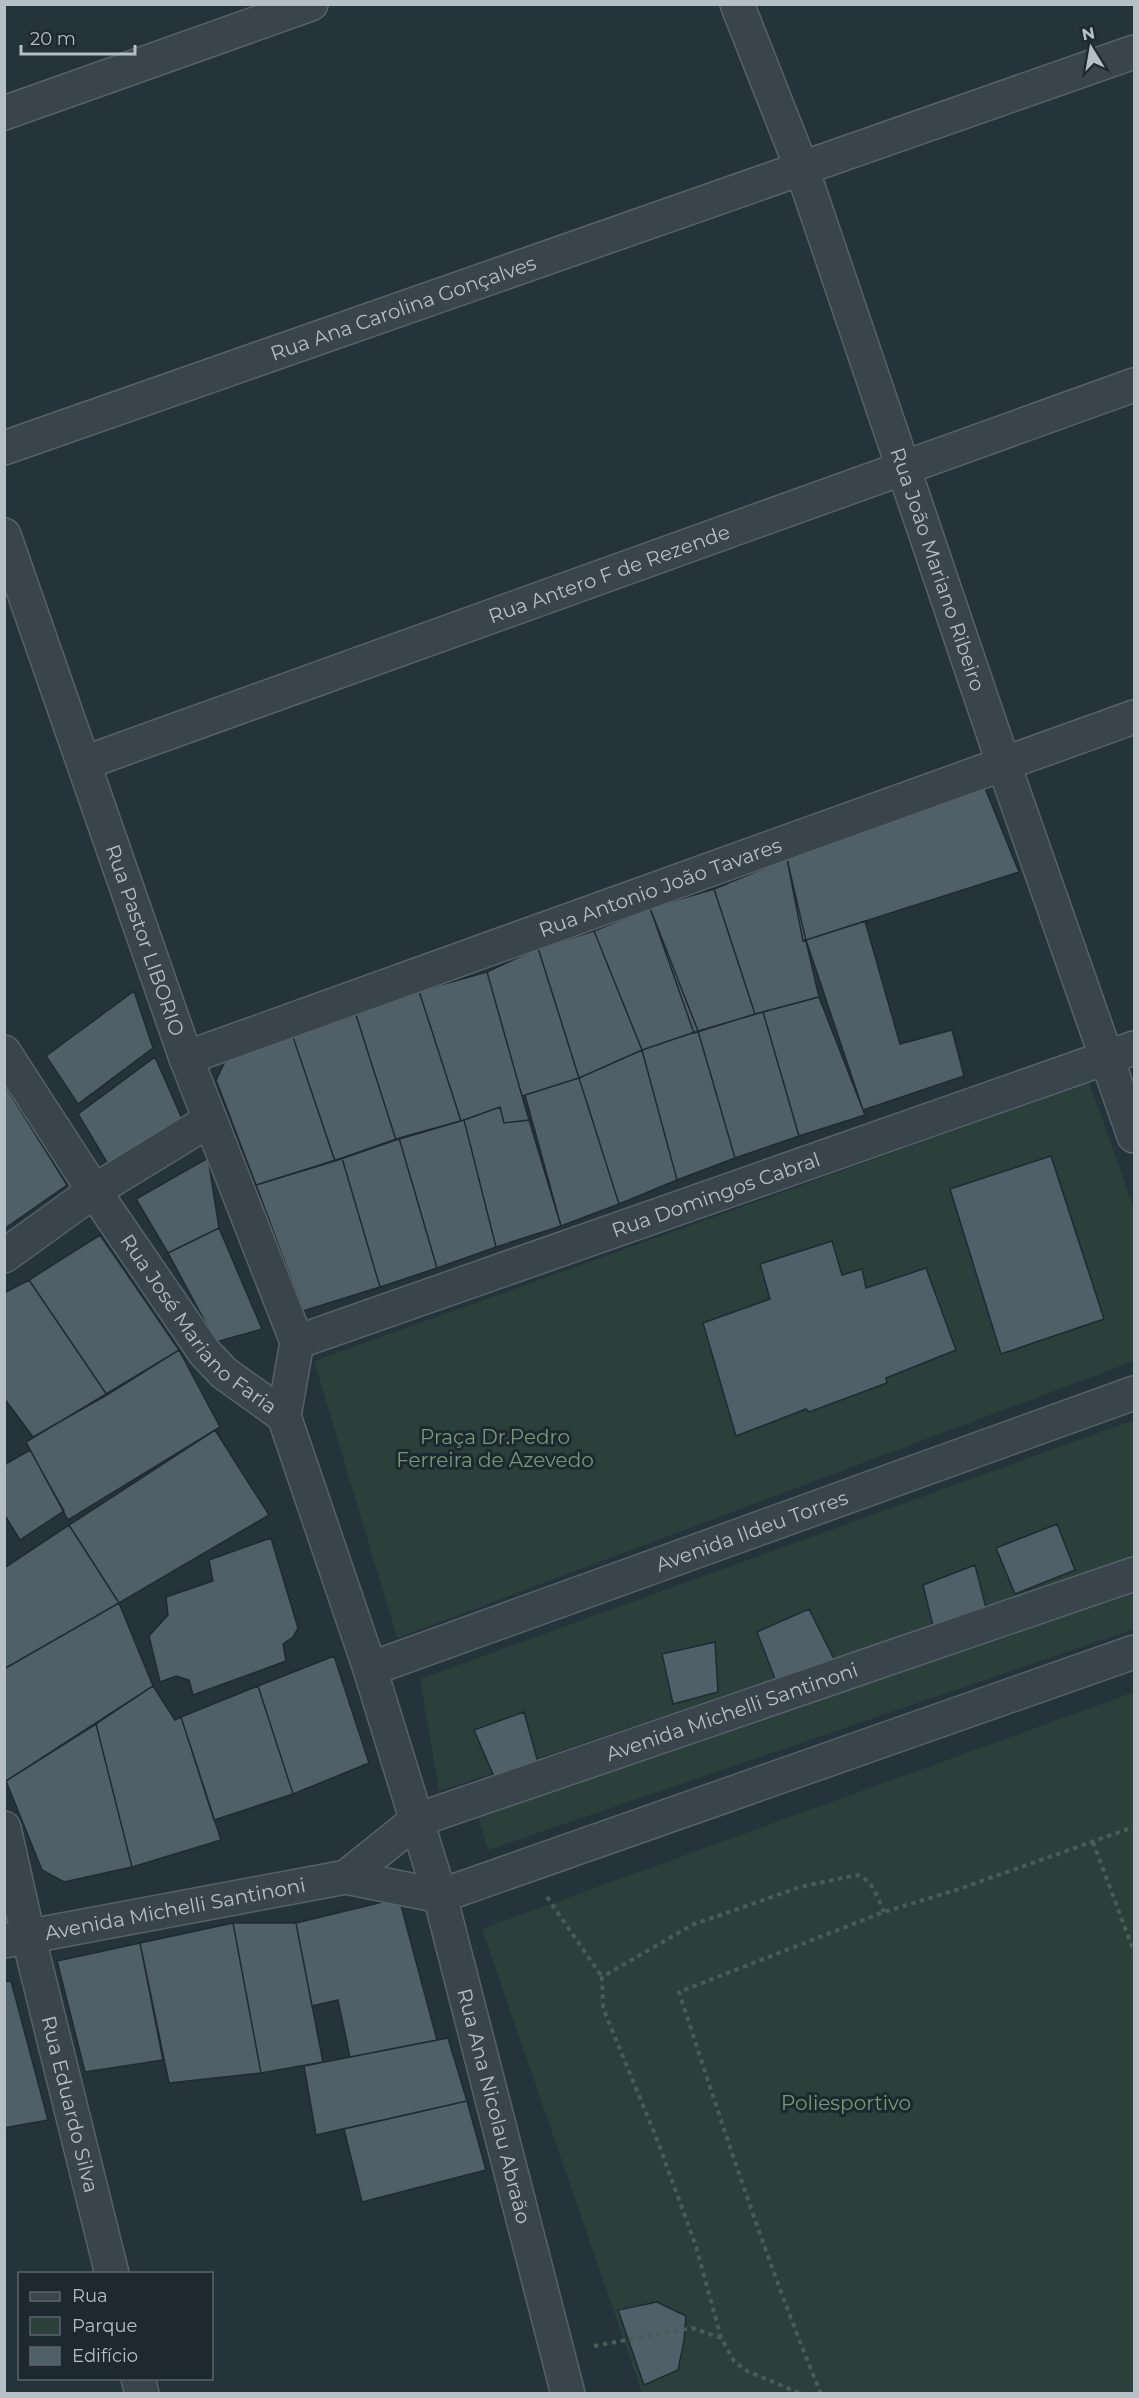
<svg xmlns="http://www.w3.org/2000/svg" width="1139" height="2398" viewBox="0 0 1139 2398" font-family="Montserrat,sans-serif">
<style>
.green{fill:#2b403b}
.building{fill:#506068;stroke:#202b31;stroke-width:1.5}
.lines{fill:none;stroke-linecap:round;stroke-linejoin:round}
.minor-casing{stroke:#576268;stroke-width:36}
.tertiary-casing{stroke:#576268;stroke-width:36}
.path{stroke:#495c59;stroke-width:4;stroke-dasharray:4.5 4.5;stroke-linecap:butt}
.minor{stroke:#39444b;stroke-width:33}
.tertiary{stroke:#39444b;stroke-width:33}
.labels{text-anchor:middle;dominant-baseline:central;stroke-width:6;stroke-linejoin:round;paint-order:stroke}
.street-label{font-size:20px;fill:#b4bfc6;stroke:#1e292f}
.park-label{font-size:20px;fill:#759a74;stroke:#1e292f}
</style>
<rect width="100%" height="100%" fill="#25333a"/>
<!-- green -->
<path class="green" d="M1089,1082L1134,1208V1361L397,1638L314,1361Z
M1134,1420V1559L439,1791L420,1679Z
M1134,1593V1629L488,1850L478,1816Z
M1134,1692V2393H642L482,1929Z"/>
<!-- building -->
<path class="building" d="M985,788L1019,872L803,941L787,859Z
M787,859L819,997L755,1014L714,889Z
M714,889L755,1014L694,1033L650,908Z
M650,908L698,1031L642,1050L594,931Z
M865,921L900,1044L952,1030L964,1076L863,1110L806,940Z
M594,931L642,1050L579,1078L538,948Z
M538,948L579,1078L522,1096L487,972Z
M487,972L522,1096L529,1120L504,1123L500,1107L461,1121L419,991Z
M134,991L153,1048L78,1104L46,1056Z
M419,991L461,1121L396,1140L356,1015Z
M819,997L865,1115L799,1136L763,1012Z
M763,1012L799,1136L735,1158L698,1031Z
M356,1015L396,1140L335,1161L293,1037Z
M698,1031L735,1158L677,1180L642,1050Z
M293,1037L335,1161L256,1185L216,1080L229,1054Z
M642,1050L677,1180L619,1204L579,1078Z
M155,1057L184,1123L111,1169L78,1114Z
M579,1078L619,1204L561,1226L525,1095Z
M4,1084L67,1185L4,1229Z
M500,1107L504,1123L529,1120L561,1226L496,1247L464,1120Z
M464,1120L496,1247L437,1268L399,1138Z
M399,1138L437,1268L380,1287L342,1158Z
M1051,1156L1104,1319L1001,1354L950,1189Z
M208,1158L219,1228L168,1253L136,1199Z
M342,1158L380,1287L303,1311L256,1185Z
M219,1228L262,1329L216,1342L168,1253Z
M100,1235L179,1350L107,1395L29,1280Z
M832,1241L842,1275L862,1269L866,1288L926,1268L956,1350L886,1378L887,1383L809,1412L806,1409L736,1436L703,1323L770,1299L760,1264Z
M29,1280L107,1395L33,1437L4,1398V1293Z
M179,1350L220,1427L68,1520L26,1442Z
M215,1430L269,1515L119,1603L69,1525Z
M30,1450L64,1511L20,1540L4,1514V1465Z
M1057,1524L1075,1570L1015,1594L996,1548Z
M69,1525L119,1603L4,1669V1568Z
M271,1538L298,1628L293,1637L283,1644L286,1661L193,1695L189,1680L176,1676L160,1682L149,1636L168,1615L166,1597L213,1581L209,1560Z
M975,1565L986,1608L933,1626L923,1585Z
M119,1603L153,1686L6,1781L4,1777V1669Z
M809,1609L834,1659L777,1684L757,1632Z
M715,1642L718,1692L673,1704L662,1654Z
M334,1656L369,1763L293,1794L258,1686Z
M153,1686L175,1720L181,1717L221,1840L132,1867L96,1724Z
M258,1686L293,1794L214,1820L181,1717Z
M524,1712L539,1766L495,1779L474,1730Z
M96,1724L132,1867L64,1882L42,1870L6,1781Z
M399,1898L437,2040L350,2057L338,2000L312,2006L296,1923Z
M233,1923L261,2073L169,2083L140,1943Z
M233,1923H296L323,2062L261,2073Z
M140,1943L163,2060L85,2072L57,1961Z
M11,1981L48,2120L4,2128V1982Z
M448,2038L467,2101L316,2135L304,2066Z
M467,2101L486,2170L362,2202L344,2129Z
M657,2302L686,2316L684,2341L678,2370L644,2385L618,2310Z"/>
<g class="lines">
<!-- minor casing -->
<g class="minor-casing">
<g id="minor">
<path id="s1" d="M737,4L802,169L1004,765L1134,1136"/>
<path d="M4,113L311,4"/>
<path id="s2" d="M4,448L1134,52"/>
<path id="s3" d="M4,535L186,1058L297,1342"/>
<path id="s4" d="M84,763L1134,385"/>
<path id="s5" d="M4,1052L94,1191L205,1353L224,1373L284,1416L370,1669L440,1896L568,2394"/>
<path id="s6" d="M186,1058L1134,717"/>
<path d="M4,1256L94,1191L210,1120"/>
<path id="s7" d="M297,1342L1134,1048"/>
<path d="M284,1416L297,1342"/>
<path id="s8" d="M370,1669L1134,1393"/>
<path id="s9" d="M4,1828L28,1935L112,2274"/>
<path d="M138,2378L142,2394"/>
</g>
</g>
<!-- tertiary casing -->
<g class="tertiary-casing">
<g id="tertiary">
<path id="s10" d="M346,1877L417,1820L1134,1574"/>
<path id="s11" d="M4,1941L346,1877L440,1896L1134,1652"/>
</g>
</g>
<!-- path -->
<path class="path" d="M1093,1842L1134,1952
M547,1897L602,1977
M721,2338L696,2246L656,2137L603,2008L602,1977L692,1925L800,1887L857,1875C873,1880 877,1897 884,1912
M594,2346L692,2328L721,2338L734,2361L745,2370L801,2394
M821,2394C767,2263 723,2127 679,1992L884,1912L959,1889L1128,1829H1134"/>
<!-- minor -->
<use href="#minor" class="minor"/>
<!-- tertiary -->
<use href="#tertiary" class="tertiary"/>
</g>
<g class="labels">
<!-- street labels -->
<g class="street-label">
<text stroke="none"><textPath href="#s2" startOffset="423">Rua Ana Carolina Gonçalves</textPath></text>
<text stroke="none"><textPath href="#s1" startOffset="600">Rua João Mariano Ribeiro</textPath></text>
<text stroke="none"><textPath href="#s4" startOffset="558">Rua Antero F de Rezende</textPath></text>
<text stroke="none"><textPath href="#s6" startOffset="504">Rua Antonio João Tavares</textPath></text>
<text stroke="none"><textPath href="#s3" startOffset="429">Rua Pastor LIBORIO</textPath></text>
<text stroke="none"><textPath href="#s7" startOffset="444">Rua Domingos Cabral</textPath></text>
<text stroke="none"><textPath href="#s5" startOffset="336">Rua José Mariano Faria</textPath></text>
<text stroke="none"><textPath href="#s8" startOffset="406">Avenida Ildeu Torres</textPath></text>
<text stroke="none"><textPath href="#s10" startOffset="424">Avenida Michelli Santinoni</textPath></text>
<text stroke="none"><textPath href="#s11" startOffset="174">Avenida Michelli Santinoni</textPath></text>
<text stroke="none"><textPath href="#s9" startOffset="284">Rua Eduardo Silva</textPath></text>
<text stroke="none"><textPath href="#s5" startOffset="1185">Rua Ana Nicolau Abraão</textPath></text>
</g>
<!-- park labels -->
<g class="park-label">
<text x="495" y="1437">Praça Dr.Pedro<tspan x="495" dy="23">Ferreira de Azevedo</tspan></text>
<text x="846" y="2103">Poliesportivo</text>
</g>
</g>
<!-- border -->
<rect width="1139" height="2398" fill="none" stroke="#b4bfc6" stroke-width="12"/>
<!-- legend -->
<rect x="18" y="2272" width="195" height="108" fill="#1e292f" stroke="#5a656b" stroke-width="1.5"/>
<rect x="30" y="2292" width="30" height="9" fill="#39444b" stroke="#5a656b" stroke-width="1.5"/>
<text x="72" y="2302" font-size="18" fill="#b4bfc6">Rua</text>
<rect x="30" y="2317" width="30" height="18" fill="#2b403b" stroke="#5a656b" stroke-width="1.5"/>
<text x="72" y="2332" font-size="18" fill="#b4bfc6">Parque</text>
<rect x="30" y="2347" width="30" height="18" fill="#506068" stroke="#5a656b" stroke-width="1.5"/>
<text x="72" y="2362" font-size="18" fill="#b4bfc6">Edifício</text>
<!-- north arrow -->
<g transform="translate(1091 48) rotate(349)" stroke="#1e292f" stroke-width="4.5" paint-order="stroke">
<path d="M0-4.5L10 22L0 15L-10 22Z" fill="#b4bfc6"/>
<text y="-9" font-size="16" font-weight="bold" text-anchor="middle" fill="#b4bfc6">N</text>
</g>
<!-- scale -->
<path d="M21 45v9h114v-9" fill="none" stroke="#b4bfc6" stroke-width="3"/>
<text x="30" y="45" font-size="18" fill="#b4bfc6" stroke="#1e292f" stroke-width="4.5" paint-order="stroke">20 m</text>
</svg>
